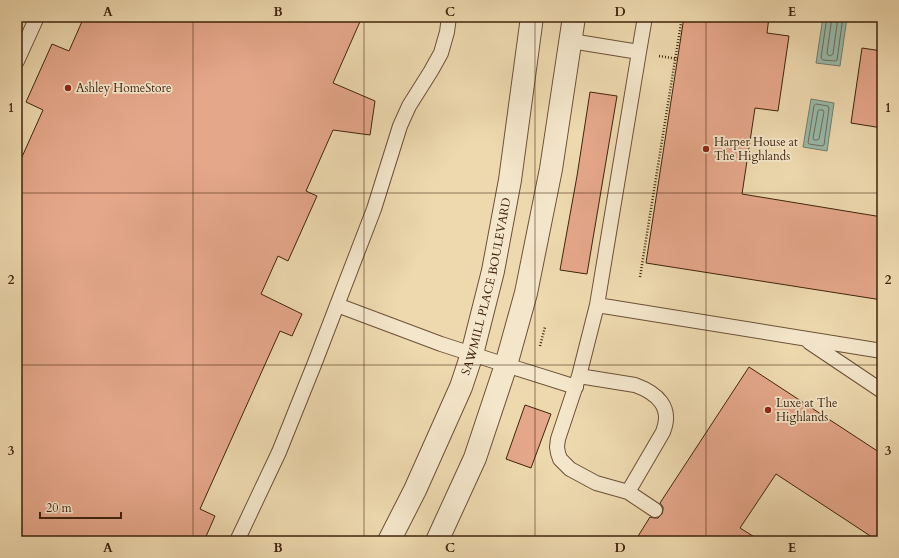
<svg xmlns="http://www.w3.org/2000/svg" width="899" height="558" viewBox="0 0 899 558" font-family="Cardo,serif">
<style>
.water{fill:#99baaa;stroke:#757e6b}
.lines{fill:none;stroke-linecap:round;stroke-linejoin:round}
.shore{stroke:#6c6e5c;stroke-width:1}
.building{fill:#e5a78a;stroke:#40230d}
.service-casing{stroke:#6c5036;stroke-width:16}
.tertiary-casing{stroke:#6c5036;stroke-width:24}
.path{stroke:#40230d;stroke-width:2.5;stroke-dasharray:1 2;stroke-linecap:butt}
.service{stroke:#f4e6cb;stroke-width:14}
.tertiary{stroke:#f4e6cb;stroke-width:22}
.grid{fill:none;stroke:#40230d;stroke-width:1;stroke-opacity:0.55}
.poi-dot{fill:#8f2418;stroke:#f4e6cb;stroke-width:1.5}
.labels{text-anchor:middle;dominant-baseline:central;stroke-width:3.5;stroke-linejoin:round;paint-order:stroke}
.poi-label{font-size:12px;fill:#40230d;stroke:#f4e6cb;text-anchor:start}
.street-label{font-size:12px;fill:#40230d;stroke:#f4e6cb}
.neatline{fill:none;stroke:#40230d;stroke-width:1.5}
.grid-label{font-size:13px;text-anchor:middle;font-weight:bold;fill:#40230d}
</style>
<rect width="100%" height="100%" fill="#eed9af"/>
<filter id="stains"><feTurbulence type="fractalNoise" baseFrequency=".005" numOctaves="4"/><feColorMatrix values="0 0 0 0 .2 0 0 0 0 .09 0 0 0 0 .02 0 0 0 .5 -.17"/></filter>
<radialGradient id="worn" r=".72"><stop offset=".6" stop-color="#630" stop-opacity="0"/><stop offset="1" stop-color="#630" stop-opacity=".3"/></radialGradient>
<!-- water -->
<path class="water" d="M823,17H841L847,18L840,66L816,63Z
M811,99L834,103L827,151L803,147Z"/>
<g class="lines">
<!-- shore -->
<path class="shore" d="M827,17L821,58L823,60L835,61L837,60L843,17
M832,17L827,53L828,55L830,56L833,54L838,17
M816,104L828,106L829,108L824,145L822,146L809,144L808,143L814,106Z
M819,110H823L824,112L819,139L817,140H814L813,138L818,111Z"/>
</g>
<!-- building -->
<path class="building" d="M84,17H362L333,83L375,101L370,135L333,130L306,191L317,196L288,261L278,256L261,294L302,314L292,336L280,331L200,509L215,516L204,541H17V168L43,110L26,102L52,44L69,51Z
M684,17H769L767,33L789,36L778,111L755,108L742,194L882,217V300L646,263Z
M862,48L882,51V128L851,123Z
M590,92L617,96L587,274L560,270L577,176Z
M749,367L882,454V541H878L776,474L740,528L761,541H635L650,517L654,518H658L662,514L663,510V507L660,503Z
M525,405L551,414L531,468L506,459Z"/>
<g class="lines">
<!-- service casing -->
<g class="service-casing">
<path id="service" d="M571,41L639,52L645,17
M639,52L597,305L579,376L558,439L557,447L558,453L560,459L570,469L596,483L628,492L655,510
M17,61L37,17
M337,305L441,344L506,365L576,387
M597,305L882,351
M809,342L882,391
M579,376L635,385C657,393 673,407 663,432L628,492
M237,541L279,452L314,365L374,209L400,126L409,106L431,71L441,53L447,32L449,17"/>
</g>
<!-- tertiary casing -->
<g class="tertiary-casing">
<g id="tertiary">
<path id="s1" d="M389,541L415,490L461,387L472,354L493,271L510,180L532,17"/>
<path d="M437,541L475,458L506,365L526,293L551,169L574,17"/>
</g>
</g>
<!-- path -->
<path class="path" d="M659,56L678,59
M640,277L682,17
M540,346L545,327"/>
<!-- service -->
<use href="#service" class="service"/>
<!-- tertiary -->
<use href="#tertiary" class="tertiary"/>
</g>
<!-- grid -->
<path class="grid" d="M193,17V541M364,17V541M535,17V541M706,17V541M17,193H882M17,365H882"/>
<!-- markers -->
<g class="poi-dot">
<circle cx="68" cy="88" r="4"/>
<circle cx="706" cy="149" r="4"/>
<circle cx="768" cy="410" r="4"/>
</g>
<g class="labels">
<!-- poi labels -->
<g class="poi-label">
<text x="76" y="88">Ashley HomeStore</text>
<text x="714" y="142">Harper House at<tspan x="714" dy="14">The Highlands</tspan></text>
<text x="776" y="403">Luxe at The<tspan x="776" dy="14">Highlands</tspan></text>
</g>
<!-- street labels -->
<g class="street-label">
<text stroke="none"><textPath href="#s1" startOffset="274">SAWMILL PLACE BOULEVARD</textPath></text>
</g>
</g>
<!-- margin -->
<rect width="899" height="558" fill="none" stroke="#eed9af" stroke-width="44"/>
<!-- scale -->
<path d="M40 512v6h81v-6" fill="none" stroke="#40230d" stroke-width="2"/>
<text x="46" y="512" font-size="12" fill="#40230d" stroke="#f4e6cb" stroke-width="3" paint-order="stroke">20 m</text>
<rect x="22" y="22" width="855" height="514" class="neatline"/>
<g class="grid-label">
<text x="108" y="16">A</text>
<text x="278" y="16">B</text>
<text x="450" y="16">C</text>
<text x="620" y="16">D</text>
<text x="792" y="16">E</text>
<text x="11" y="112">1</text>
<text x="888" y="112">1</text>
<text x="11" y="284">2</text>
<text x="888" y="284">2</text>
<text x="11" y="455">3</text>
<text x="888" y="455">3</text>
<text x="108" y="552">A</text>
<text x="278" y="552">B</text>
<text x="450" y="552">C</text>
<text x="620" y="552">D</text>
<text x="792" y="552">E</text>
</g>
<rect width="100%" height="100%" filter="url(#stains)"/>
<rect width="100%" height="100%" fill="url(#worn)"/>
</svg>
